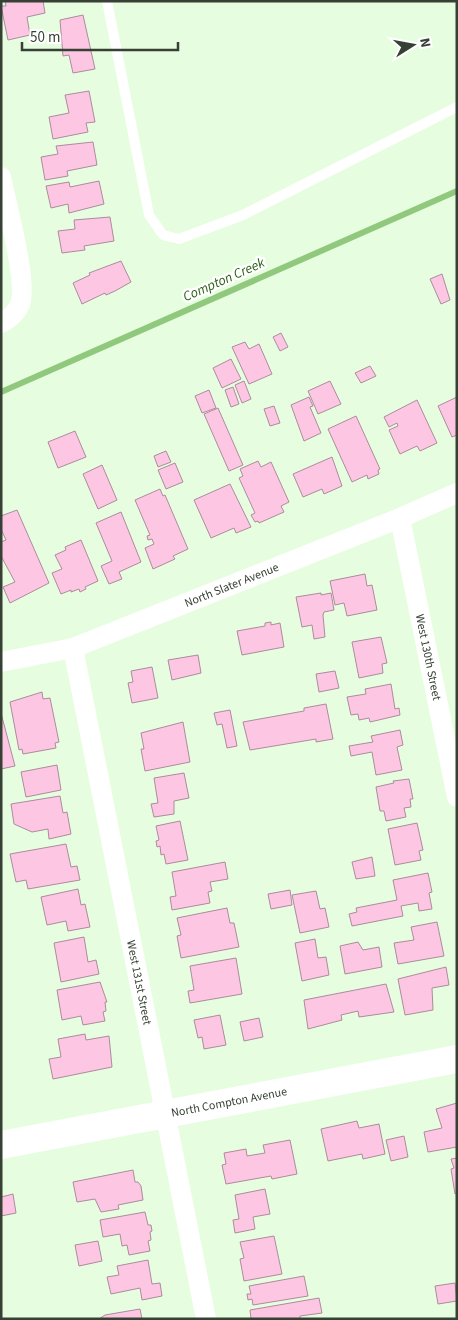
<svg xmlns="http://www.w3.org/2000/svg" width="458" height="1320" viewBox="0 0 458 1320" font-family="'Source Sans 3',sans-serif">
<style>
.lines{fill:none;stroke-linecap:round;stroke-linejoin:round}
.stream{stroke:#90c97e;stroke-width:6}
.building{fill:#fdc7e3;stroke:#ac8b9d}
.lane{stroke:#fff;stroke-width:10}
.street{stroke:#fff;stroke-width:20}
.secondary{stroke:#fff;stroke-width:28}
.labels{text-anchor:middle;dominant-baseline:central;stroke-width:5;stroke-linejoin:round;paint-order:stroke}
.street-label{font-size:12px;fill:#374034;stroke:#fff}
.water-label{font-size:14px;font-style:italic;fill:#2a5f14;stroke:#fff}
</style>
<rect width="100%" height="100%" fill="#e6fddf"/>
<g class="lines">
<!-- stream -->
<path class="stream" d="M1,392L457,191"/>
</g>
<!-- building -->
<path class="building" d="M5,1H43L45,13L27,17L30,35L8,40L1,6H6Z
M83,15L95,69L73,73L69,55L63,56L60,20Z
M89,91L95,122L86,123L88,132L53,139L49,117L69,113L65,95Z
M93,142L97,165L67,171L68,176L45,180L41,157L58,154L56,146Z
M99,181L104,204L69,213L68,204L51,208L46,186L69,182L70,187Z
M110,217L114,241L84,246L85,250L62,253L58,231L75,229L74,220Z
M121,261L131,282L115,291L106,295L105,293L82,304L73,283L90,275L89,273Z
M442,274L450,300L441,304L430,279Z
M281,333L288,347L280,351L273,337Z
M245,342L249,349L259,344L272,374L249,384L232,347Z
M231,359L241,379L222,388L213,368Z
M370,366L376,376L361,383L355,373Z
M244,381L251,399L242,403L235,385Z
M330,381L341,404L318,414L308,391Z
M233,387L239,404L231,407L225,390Z
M209,390L216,408L202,413L195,396Z
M309,397L313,406L310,407L321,433L304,441L291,405Z
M457,397V435L452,437L438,406Z
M417,400L437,443L420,451L417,446L400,454L389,430L398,426L397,423L389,427L384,417Z
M274,406L280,423L270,426L264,409Z
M218,408L243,465L229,471L204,414Z
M356,416L380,469L378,470L379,474L368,479L367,475L352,482L328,429Z
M75,431L86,457L58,468L48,442Z
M166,451L171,462L158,467L154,456Z
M332,457L342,486L324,494L322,489L303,497L293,474Z
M258,461L261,467L271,462L289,502L281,506L284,512L259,523L258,521L255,522L251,515L255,513L239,478L243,476L240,469Z
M175,463L183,482L166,489L158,470Z
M102,465L117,500L98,509L83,474Z
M230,484L251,527L236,533L234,528L211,538L194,500Z
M160,489L163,496L165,495L188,549L173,556L175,559L153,569L145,548L154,544L152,539L148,540L147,536L150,535L135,500Z
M17,510L49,583L10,603L3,587L15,582L1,556V542L6,540L1,529V516Z
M121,512L141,562L119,572L122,579L109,584L101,566L112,561L96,523Z
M81,540L98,581L85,587L86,589L80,592L79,589L71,592V590L61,594L52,573L62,569L55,555L66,550L65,547Z
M365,574L367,586L372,585L377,610L347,616L344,603L335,605L330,581Z
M321,593V595L331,593L334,610L324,612L323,615L325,637L314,639L312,625L302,627L296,597Z
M271,622V625L280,623L284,647L242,655L237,631L265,626V623Z
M381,637L387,663L382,664L383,673L359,678L352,642Z
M198,655L201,673L172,680L168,660Z
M152,667L158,698L132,703L128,683L133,682L131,671Z
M335,671L339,688L319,692L316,674Z
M391,684L395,709L399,708L400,715L370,722L369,718L359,720L358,714L351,715L347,697L366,694L365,689Z
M42,692L43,699L50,698L59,742L55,743L56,748L23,754L22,749L19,750L10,702Z
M326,704L333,739L316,742V739L250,750L243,722L304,711V708Z
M230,710L237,746L227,748L222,724L217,725L214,713Z
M1,713L15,766L1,769Z
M183,722L190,762L145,771L141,749H144L141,733Z
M400,730L403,745L397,747L402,770L376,775L372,752L351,756L349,746L373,742L371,736Z
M57,765L61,790L26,797L21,772Z
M184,773L189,798L174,801V814L154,817L151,804L158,803L154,778Z
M409,779L413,799H410L411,807L404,808L406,817L386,821L384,811H380L376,787L394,783L393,781Z
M60,796L63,813L67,812L71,834L49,839L48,829L32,832L14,824L11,804Z
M180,821L188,860L166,864L164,854L161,855L160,846L157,847L156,841L159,840L156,826Z
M417,823L423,850L419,851L421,860L395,865L388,829Z
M66,844L71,867L77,866L80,880L28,889L26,880L16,882L10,854Z
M372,857L375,876L356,879L352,862Z
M225,862L228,879L210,882L212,891L208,892L210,903L172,910L170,897L176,896L172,872Z
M428,873L432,892L429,893L432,909L419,911L418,903L401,906L403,916L352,926L349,914L357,912L356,908L397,900L393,880Z
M78,889L81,905L85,904L90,927L68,931L66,921L47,925L41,897Z
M290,890L292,905L271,909L268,894Z
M316,891L320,909L325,908L329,927L300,933L292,895Z
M227,908L230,923H234L239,947L181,958L177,936L181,935L177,918Z
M437,922L444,956L398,964L394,943L414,940L411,927Z
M84,937L88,962L96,960L99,974L61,982L54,943Z
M315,939L318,958L326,957L329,975L302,981L295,943Z
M358,942L363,950L379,947L382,967L345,974L340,946Z
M236,958L242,994L190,1003L188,991L194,990L190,966Z
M446,967L449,985L432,988L433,1010L405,1015L398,979Z
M100,982L107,1002H105L106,1011L103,1012L105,1021L83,1025L81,1016L62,1020L57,990Z
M386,984L394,1012L359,1017L358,1011L341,1015L342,1020L308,1029L304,1000Z
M220,1015L226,1045L204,1049L202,1037L198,1038L194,1020Z
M259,1018L263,1037L244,1041L240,1022Z
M85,1034L86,1040L109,1036L112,1067L53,1079L49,1059L61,1057L58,1039Z
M457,1103V1147L428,1152L424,1132L442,1128L436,1109Z
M357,1121L359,1128L379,1124L385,1154L363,1159L362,1154L328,1161L321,1129Z
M404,1136L408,1157L391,1161L386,1140Z
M290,1140L297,1174L272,1179L271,1176L226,1184L222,1165L226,1164L224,1153L246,1149L247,1156L265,1153L263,1145Z
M457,1158V1193L455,1194L451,1169L454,1168L451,1159Z
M133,1170L135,1182H138L141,1186L143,1200L118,1205L119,1209L101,1212L95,1199L77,1202L73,1182Z
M265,1189L270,1214L253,1217L255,1229L235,1233L233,1220L239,1219L235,1195Z
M13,1194L16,1213L1,1216V1197Z
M145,1212L148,1225H151L152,1231L150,1232L151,1240L148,1241L150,1251L129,1255L127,1245L122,1246L120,1234L103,1237L100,1220Z
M274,1236L282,1274L244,1281L240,1259L244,1258L240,1242Z
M98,1241L102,1261L79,1266L75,1245Z
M148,1260L152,1284L160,1283L162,1296L142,1300L140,1288L111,1294L107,1277L119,1275L117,1266Z
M304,1276L308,1296L253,1305L252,1299L248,1300L247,1294H251L249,1286Z
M455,1283L457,1301L438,1304L435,1286Z
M319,1298L322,1313L300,1316V1319H251L250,1310Z
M140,1309L142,1319H99L105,1315Z"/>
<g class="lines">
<!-- lane -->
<path class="lane" d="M107,1L149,215L163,235L179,239L243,215L457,107"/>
<!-- street -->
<g class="street">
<path d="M1,177C6,203 28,282 20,304C17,312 9,319 1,323"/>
<path id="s1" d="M400,518L457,797"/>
<path id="s2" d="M73,648L206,1319"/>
<path id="s3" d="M1,662L73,648L400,518L457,493"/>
</g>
<!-- secondary -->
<path class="secondary" id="s4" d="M1,1145L457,1059"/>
</g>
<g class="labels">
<!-- street labels -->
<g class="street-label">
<text stroke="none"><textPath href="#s3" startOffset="244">North Slater Avenue</textPath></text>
<text stroke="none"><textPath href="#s1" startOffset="142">West 130th Street</textPath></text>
<text stroke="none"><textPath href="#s2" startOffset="341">West 131st Street</textPath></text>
<text stroke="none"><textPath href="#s4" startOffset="232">North Compton Avenue</textPath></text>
</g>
<!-- water labels -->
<g class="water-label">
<text transform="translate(224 280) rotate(-24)">Compton Creek</text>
</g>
</g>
<!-- border -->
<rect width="458" height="1320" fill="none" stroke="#374034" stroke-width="5"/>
<!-- north arrow -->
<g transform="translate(413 45) rotate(79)" stroke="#ffffff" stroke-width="4" paint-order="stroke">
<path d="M0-4L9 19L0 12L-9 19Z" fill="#374034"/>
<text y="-8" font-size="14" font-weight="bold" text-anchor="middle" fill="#374034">N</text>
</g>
<!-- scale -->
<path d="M22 42v8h156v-8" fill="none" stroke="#374034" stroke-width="2.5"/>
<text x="30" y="42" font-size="15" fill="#374034" stroke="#ffffff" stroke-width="4" paint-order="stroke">50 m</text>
</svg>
